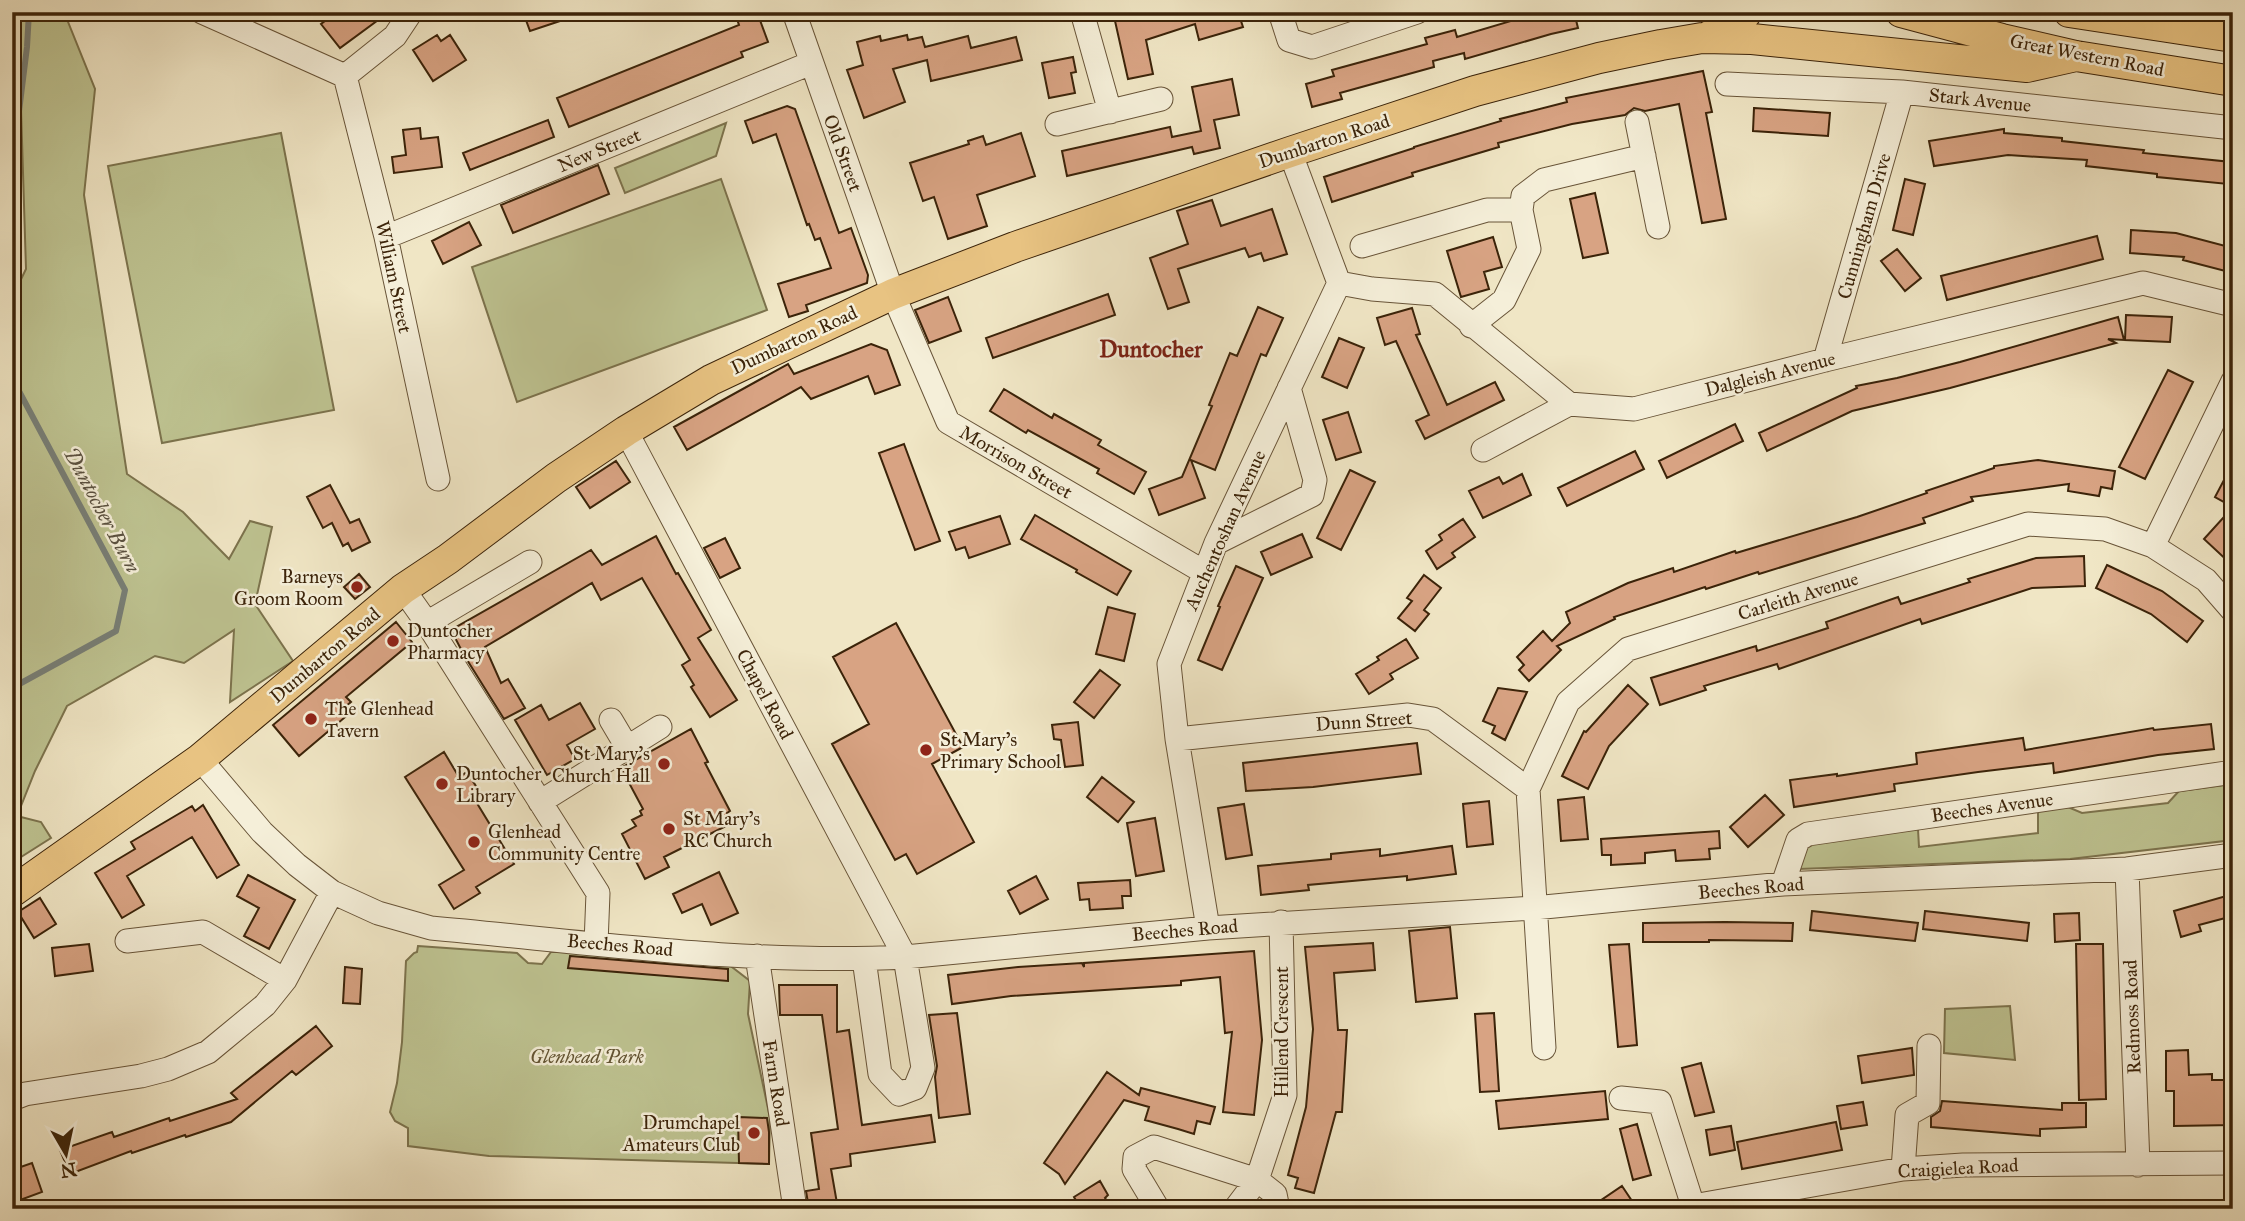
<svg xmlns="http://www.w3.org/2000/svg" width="2245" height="1221" viewBox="0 0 2245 1221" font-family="'IM FELL Great Primer',serif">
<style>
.green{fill:#bec391;stroke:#7c734d;stroke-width:2}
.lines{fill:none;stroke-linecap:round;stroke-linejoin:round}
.stream{stroke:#787f77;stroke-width:6}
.building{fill:#d8a383;stroke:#3b2309;stroke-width:2}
.minor-casing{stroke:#685438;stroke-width:25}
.major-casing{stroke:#3b2309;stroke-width:32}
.minor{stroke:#f5efd9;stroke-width:23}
.major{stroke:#e8c382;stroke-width:30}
.poi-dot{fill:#8f2418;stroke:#f5efd9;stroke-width:2.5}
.labels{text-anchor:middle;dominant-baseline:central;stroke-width:5;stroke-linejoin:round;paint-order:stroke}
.street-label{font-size:19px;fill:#3b2309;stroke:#f5efd9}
.poi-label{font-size:19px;fill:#3b2309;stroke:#f5efd9;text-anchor:start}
.park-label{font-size:19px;font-style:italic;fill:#625332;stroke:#f5efd9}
.water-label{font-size:21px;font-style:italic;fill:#5a5140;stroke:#f5efd9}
.quarter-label{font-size:23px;font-weight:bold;fill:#7a1f14;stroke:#f5efd9}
</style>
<rect width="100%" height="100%" fill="#f0e6c5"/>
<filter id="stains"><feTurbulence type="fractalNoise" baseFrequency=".00286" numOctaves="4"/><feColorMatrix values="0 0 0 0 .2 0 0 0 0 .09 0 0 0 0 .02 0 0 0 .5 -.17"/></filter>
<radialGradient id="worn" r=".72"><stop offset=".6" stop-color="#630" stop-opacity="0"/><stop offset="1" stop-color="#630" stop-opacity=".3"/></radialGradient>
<!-- green -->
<path class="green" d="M18,12H64L95,89L84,195L127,474L183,512L229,559L250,521L272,527L255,604L293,661L230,702L234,630L184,663L155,656L67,706L35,771L17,816L41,822L51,838L21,857L12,856V298L26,269Z
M726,123L716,156L625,193L615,168Z
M281,133L334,410L162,443L108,166Z
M721,179L767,310L517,402L472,267Z
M2233,784V840L2070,859L1799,869L1803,850L1812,843L1918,829L1919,847L2038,833V809L2068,807L2082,813L2168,803L2179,791Z
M418,946L517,953L528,963L542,964L551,952H570L728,964L750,981L748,1014L770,1118L769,1164L489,1156L408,1146V1128L395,1121L390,1112L397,1083L402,1042L406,961L414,953L417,952Z
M2010,1006L2015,1060L1944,1053L1945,1009Z"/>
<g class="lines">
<!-- stream -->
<path class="stream" d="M12,168L27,47L29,12
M12,378L125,590L116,631L12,688"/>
</g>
<!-- building -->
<path class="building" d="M337,12H389L340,48L321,24Z
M523,12H577L578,15L530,31Z
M757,12L768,42L741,52L743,57L569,127L557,98L739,25L737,19Z
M1113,12H1238L1243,27L1199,40L1195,24L1146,40L1153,74L1128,79Z
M1541,12H1574L1578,28L1551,34L1465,59L1464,53L1433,61L1434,67L1340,93L1342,99L1312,107L1306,84L1334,76L1332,70L1427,44L1425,38L1455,30L1457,37Z
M437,35L441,41L450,35L466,60L433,81L413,50Z
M907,35L908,40L922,37L925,47L968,36L971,48L1016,37L1022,60L931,81L927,60L893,69L905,102L864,118L847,70L863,65L857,42L880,36L881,41Z
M1073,57L1076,72L1071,73L1075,93L1049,98L1042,63Z
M1703,71L1712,112L1706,113L1726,219L1702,223L1679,104L1645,111L1634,108L1625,115L1572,124L1498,143L1499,147L1412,173L1413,176L1332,202L1324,177L1414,148V147L1501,121L1500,119L1567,102L1566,98Z
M1232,79L1239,115L1214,120L1220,148L1194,154L1192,147L1067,176L1062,151L1170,127L1172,137L1201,131L1192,87Z
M787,106L795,109L839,233L851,228L868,275L867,283L806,305L808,311L789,317L778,284L831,268L820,238L815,240L809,224L807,225L776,134L753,143L745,121Z
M1754,108L1830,113L1828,136L1753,131Z
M548,120L554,137L470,170L463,153Z
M420,128L421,139L438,137L442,167L394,173L392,157L406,155L403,130Z
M2004,129V133L2062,138V141L2144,150L2143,153L2231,162L2228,184L2157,177V174L2086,166L2087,160L2008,155L1934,166L1929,141Z
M1021,133L1035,176L977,195L987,226L948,239L934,197L923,201L910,163L969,144L968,141L983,136L986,145Z
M598,165L609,194L513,233L501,205Z
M1905,179L1925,184L1913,235L1893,230Z
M1595,193L1608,253L1583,258L1570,199Z
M1212,200L1221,226L1272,209L1287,254L1264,261L1261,253L1249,257L1245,248L1178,269L1189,302L1168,309L1150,258L1188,244L1177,211Z
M469,222L481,245L443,264L432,241Z
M2131,230L2176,233L2233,248V273L2183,260L2184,257L2130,253Z
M2097,236L2103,259L1947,300L1941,276Z
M1493,237L1502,267L1484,272L1489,289L1461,297L1447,251Z
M1897,249L1921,278L1905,291L1881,261Z
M1108,294L1115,315L993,358L986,338Z
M948,297L961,331L929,343L915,310Z
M1258,307L1283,318L1266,356L1261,354L1215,470L1191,460L1205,498L1159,515L1149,489L1182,477L1212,406L1209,405L1230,353L1237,356Z
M1412,308L1420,334L1416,335L1447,405L1495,382L1504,400L1425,439L1416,421L1429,415L1396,341L1385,345L1377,318Z
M2126,315L2172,317L2170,342L2125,340Z
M2118,317L2124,340L2108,339L2116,343L1950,388L1852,411L1767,451L1759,433L1857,388L1856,386L1897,378L1960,362Z
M1339,338L1364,348L1347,388L1322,377Z
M871,344L887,350L900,385L875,394L868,376L811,399L801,387L687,450L674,427L788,364L794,374Z
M2168,370L2193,382L2145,479L2119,467Z
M1004,389L1052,418L1054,414L1101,440L1098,445L1146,472L1134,494L1097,473L1099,469L1028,430L1026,433L990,411Z
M1348,412L1361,452L1336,460L1323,420Z
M1735,424L1743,441L1667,478L1659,461Z
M904,444L940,541L915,550L879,453Z
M1635,451L1644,469L1567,506L1558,488Z
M2038,460L2115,471L2112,489L2101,487L2099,496L2068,491L2069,484L1971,497L1973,501L1923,518L1925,523L1759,574L1758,572L1706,589L1705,587L1614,617L1615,619L1557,646L1561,650L1529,681L1519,670L1524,665L1517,657L1543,631L1552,641L1570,623L1566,612L1628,583L1673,568L1674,572L1735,551L1736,553L1857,517L1927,493L1926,491L1994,468V466Z
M616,461L630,482L590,508L576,487Z
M2233,463V507L2215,497Z
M1350,470L1375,482L1341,550L1317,538Z
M1522,474L1531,495L1483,518L1469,491L1499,477L1503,484Z
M330,485L350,523L359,519L370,542L352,551L348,543L343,546L332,523L323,528L307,497Z
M2233,507V566L2204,539Z
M1035,515L1131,571L1117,595L1076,572L1077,570L1021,539Z
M1000,516L1010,544L969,558L965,547L956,550L949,532Z
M1463,519L1475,537L1452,553L1455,557L1437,569L1426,551L1442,540L1439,535Z
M1302,534L1312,557L1271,575L1261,552Z
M656,536L676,574L678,573L711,630L698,638L737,700L710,717L691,687L694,685L682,665L690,660L642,578L601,600L592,583L485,647L501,683L508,679L525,708L504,719L464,655L451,630L591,550L602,565Z
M725,538L740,568L720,578L704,548Z
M2084,556L2085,586L2032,588L1922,624L1920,619L1779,669L1777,664L1704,686L1706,690L1660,705L1651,678L1756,646L1757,651L1828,628L1826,622L1898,597L1901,604L1970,582L1968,579L2036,558Z
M2107,565L2162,591L2203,621L2187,642L2151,614L2096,588Z
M1236,566L1263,578L1222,670L1198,660L1220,607L1218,606Z
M359,574L370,587L355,599L344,587Z
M1424,575L1441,588L1424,610L1429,614L1415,631L1398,618L1412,601L1407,598Z
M1108,607L1135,614L1124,661L1096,654Z
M396,622L412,642L346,697L351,702L345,707L350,713L299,756L273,725Z
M896,623L963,747L932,764L974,842L917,874L906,854L895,860L832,744L869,724L833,657Z
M1406,639L1418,658L1390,674L1393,679L1369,694L1356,674L1379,660L1377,657Z
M1100,670L1120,685L1094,718L1074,702Z
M1628,685L1648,704L1609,746L1588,789L1562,776L1584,731L1586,732Z
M1498,688L1527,692L1505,740L1492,733L1495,726L1483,721Z
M580,703L595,729L567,745L575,759L547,775L515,720L541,705L549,720Z
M1078,722L1083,765L1065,767L1061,740L1054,739L1052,725Z
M2211,724L2214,749L2158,755L2054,773L2053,763L1978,772L1894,784L1895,791L1794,807L1790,780L1837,774V776L1917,764L1916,753L2023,738L2025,750L2153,728L2154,730Z
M691,729L708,762L705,763L730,811L727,813L732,823L664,857L669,867L645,879L622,834L636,826L632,820L642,815L640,811L643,809L621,768Z
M1417,743L1421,774L1313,787L1246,791L1243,763Z
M444,752L459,777L467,772L479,791L472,795L514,864L476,887L480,893L454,909L439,885L464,870L405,777Z
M1102,777L1134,802L1118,822L1087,797Z
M1765,795L1784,815L1748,847L1730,827Z
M1584,797L1588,839L1561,841L1558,800Z
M1489,801L1493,844L1467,847L1463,804Z
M1244,804L1252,855L1226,859L1218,808Z
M203,805L239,865L217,878L192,837L127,876L144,905L122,918L95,873L135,849L131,842L192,806L195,811Z
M1155,818L1164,871L1136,876L1127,823Z
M1719,831L1720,848L1709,849L1710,859L1676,861L1675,850L1645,853V863L1611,865V855H1602L1601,839Z
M1452,846L1456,874L1407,880V876L1308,885L1309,890L1261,895L1258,866L1331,859V854L1380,849V856Z
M719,872L738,913L711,925L702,904L682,913L673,894Z
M248,875L295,900L269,949L244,936L259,908L237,896Z
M1036,876L1048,899L1020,914L1008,891Z
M1130,880L1131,896H1122L1123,908L1090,910L1089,899L1080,900L1078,883Z
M2233,894V916L2199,925L2201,931L2181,937L2174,911Z
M40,898L56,924L34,938L18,912Z
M1812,911L1918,923L1915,941L1810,930Z
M1925,911L2029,923L2027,941L1923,929Z
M2079,913L2080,940L2055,942L2054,914Z
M1725,922L1793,923L1792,941L1709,940V942H1643V923Z
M1450,927L1457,998L1416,1002L1409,931Z
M1373,943L1375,970L1334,973L1338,1030H1347L1342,1112H1336L1314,1193L1295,1188L1298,1178L1288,1175L1306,1107L1313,1029L1305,947Z
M89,944L93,971L55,976L52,948Z
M1629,944L1637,1045L1618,1047L1609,945Z
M2076,944H2103L2106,1099L2079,1100Z
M1254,951L1262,1040L1254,1115L1223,1112L1232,1032L1225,1033L1220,977L1181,981V985L1011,996L952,1004L948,975L1018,967L1082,963L1084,967V963Z
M570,956L728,969V981L568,968Z
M345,967L362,969L360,1004L343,1003Z
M779,985H837V1032L849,1030L862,1125L931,1115L935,1142L850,1154L851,1166L831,1169L838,1209H809L806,1191L819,1189L811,1133L838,1129L822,1015H780Z
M957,1013L970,1114L939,1118L935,1077L937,1066L929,1015Z
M1494,1013L1499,1091L1480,1092L1475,1014Z
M316,1026L332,1046L296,1075L292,1071L231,1122L186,1137L185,1135L132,1153L131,1151L70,1174L60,1150L112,1132L114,1137L169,1118L170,1121L237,1099L231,1093Z
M1912,1048L1914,1075L1862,1083L1858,1056Z
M2188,1050L2189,1075L2212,1074V1080H2224L2225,1108H2233V1125L2174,1126V1091H2166V1051Z
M1701,1063L1714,1112L1695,1116L1682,1068Z
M1107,1072L1139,1095L1141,1088L1215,1107L1210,1124L1197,1121L1194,1134L1178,1129L1145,1120L1149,1107L1124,1100L1065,1184L1059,1174L1044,1163Z
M1605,1091L1608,1119L1499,1129L1496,1101Z
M1942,1101L2062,1110V1103H2086V1127L2040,1129V1136L1931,1127V1117L1940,1111Z
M1863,1102L1867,1125L1841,1129L1837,1106Z
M738,1117L767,1118L769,1132V1164L739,1163Z
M1836,1122L1842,1150L1742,1169L1737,1142Z
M1637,1124L1651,1175L1633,1180L1620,1129Z
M1731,1126L1735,1150L1710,1155L1706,1130Z
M32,1163L42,1192L12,1203V1170Z
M1100,1181L1108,1195L1105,1198L1112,1209H1081L1074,1197Z
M1622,1186L1632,1201L1620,1209H1588Z"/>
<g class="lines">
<!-- minor casing -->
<g class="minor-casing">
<path id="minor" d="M202,12L345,76
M794,12L893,294L948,422L1204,572
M1082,12L1110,112
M1280,12L1289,40L1312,47L1417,12
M345,76L386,237L438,479
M345,76L395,36L411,12
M1727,84L1902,92L2233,128
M1637,122L1658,227
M1057,124L1161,99
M386,237L811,63
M1362,246L1487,210H1521
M1339,283L1372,289L1435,294L1569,404L1634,409L1825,360L2143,283L2233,305
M1471,326L1504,300L1529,249L1521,210L1523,196L1544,180L1644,156
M1825,360L1902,92
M626,431L905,957L923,1068L915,1088L899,1094L880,1074L864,959
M1483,450L1569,404
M1216,543L1312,495L1315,480L1289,388
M2153,546L2233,381
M403,589L427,623L598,893L596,944
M427,623L530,562
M611,720L627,747
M1177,739L1408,715L1433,719L1528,789
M200,759L262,832L297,865L332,892L378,913L431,928C588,942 747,965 905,957L1208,928L1534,908L1783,884L2127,869L2233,855
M540,802L660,727
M2127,869L2138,1165
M1783,884L1798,840L1808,834L2233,772
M1208,928L1177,739L1169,664L1216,543L1339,283L1290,152
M127,941L203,932L285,980
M757,956L795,1209
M1544,1048L1528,789L1568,702L1628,649L2028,524L2105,529L2153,546L2206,580L2233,611
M1621,1098L1660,1102L1693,1206
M12,1099L25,1094L141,1076L168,1069L208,1052L265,1005L285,980L332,892
M1903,1169L1907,1115L1928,1103L1929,1046
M1158,1209L1134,1169L1135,1157L1154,1147L1257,1180L1275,1194L1278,1209
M1235,1209L1257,1180L1285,1095L1281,922
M1687,1209L1693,1206L1903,1169L1963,1165L2233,1163"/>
</g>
<!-- major casing -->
<g class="major-casing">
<path id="major" d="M1901,12L2002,39L2076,56L2233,81
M2069,12L2233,37
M1709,36L1739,22L1747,12
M12,892L200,759L403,589L448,559L556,478L626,431L711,380L893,294L1015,247L1290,152L1475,91L1599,58L1661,45L1702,38L1752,39L2027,67L2076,56"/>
</g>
<!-- minor -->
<use href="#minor" class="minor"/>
<!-- major -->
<use href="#major" class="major"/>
</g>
<!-- markers -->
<g class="poi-dot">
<circle cx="357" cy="587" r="7"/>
<circle cx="393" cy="641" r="7"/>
<circle cx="311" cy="719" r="7"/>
<circle cx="926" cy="750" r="7"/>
<circle cx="664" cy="764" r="7"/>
<circle cx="442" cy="784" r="7"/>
<circle cx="669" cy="829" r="7"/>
<circle cx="474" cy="842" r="7"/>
<circle cx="754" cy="1133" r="7"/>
</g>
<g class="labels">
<!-- street labels -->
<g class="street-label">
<text transform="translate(2087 55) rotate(11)">Great Western Road</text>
<text transform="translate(1980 100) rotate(6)">Stark Avenue</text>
<text transform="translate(1324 141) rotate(-18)">Dumbarton Road</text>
<text transform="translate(599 150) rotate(-22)">New Street</text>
<text transform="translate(843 153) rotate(70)">Old Street</text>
<text transform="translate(1864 226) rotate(-74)">Cunningham Drive</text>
<text transform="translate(394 277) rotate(78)">William Street</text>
<text transform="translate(794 340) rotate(-25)">Dumbarton Road</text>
<text transform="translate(1770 374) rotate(-14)">Dalgleish Avenue</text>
<text transform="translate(1016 462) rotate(30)">Morrison Street</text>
<text transform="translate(1225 530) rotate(-66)">Auchentoshan Avenue</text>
<text transform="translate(1798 596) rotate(-17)">Carleith Avenue</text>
<text transform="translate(325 655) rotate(-40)">Dumbarton Road</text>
<text transform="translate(765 694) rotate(62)">Chapel Road</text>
<text transform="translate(1364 721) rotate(-4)">Dunn Street</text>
<text transform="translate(1992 807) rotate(-8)">Beeches Avenue</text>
<text transform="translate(1751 888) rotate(-5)">Beeches Road</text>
<text transform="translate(1185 930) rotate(-5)">Beeches Road</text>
<text transform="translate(620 945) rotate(5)">Beeches Road</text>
<text transform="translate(2132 1017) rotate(-92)">Redmoss Road</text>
<text transform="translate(1281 1032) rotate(-90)">Hillend Crescent</text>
<text transform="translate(776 1083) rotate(81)">Farm Road</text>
<text transform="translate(1958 1168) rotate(-3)">Craigielea Road</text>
</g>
<!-- poi labels -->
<g class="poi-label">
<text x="343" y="576" text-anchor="end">Barneys<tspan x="343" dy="22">Groom Room</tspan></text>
<text x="407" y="630">Duntocher<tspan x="407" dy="22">Pharmacy</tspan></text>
<text x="325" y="708">The Glenhead<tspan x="325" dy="22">Tavern</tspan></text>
<text x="940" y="739">St Mary's<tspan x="940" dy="22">Primary School</tspan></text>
<text x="650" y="753" text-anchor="end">St Mary's<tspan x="650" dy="22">Church Hall</tspan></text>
<text x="456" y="773">Duntocher<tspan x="456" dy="22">Library</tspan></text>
<text x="683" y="818">St Mary's<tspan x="683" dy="22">RC Church</tspan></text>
<text x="488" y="831">Glenhead<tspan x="488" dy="22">Community Centre</tspan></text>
<text x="740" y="1122" text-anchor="end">Drumchapel<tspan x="740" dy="22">Amateurs Club</tspan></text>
</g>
<!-- park labels -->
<g class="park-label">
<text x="587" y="1056">Glenhead Park</text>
</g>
<!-- water labels -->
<g class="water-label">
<text transform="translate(102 510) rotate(62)">Duntocher Burn</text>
</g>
<!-- quarter labels -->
<g class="quarter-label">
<text x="1151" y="349">Duntocher</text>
</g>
</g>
<!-- margin -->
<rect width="2245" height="1221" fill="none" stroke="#f0e6c5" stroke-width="42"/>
<rect x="14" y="14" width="2217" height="1193" fill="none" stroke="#3b2309" stroke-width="3.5"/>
<rect x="21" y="21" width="2203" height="1179" fill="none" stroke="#3b2309" stroke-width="2"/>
<!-- north arrow -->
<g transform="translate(66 1154) rotate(171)" stroke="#f5efd9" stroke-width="5" paint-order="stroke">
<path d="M0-5L12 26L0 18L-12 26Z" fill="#3b2309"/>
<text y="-10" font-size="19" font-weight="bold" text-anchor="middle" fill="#3b2309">N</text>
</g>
<rect width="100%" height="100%" filter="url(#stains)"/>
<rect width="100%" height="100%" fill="url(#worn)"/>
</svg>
